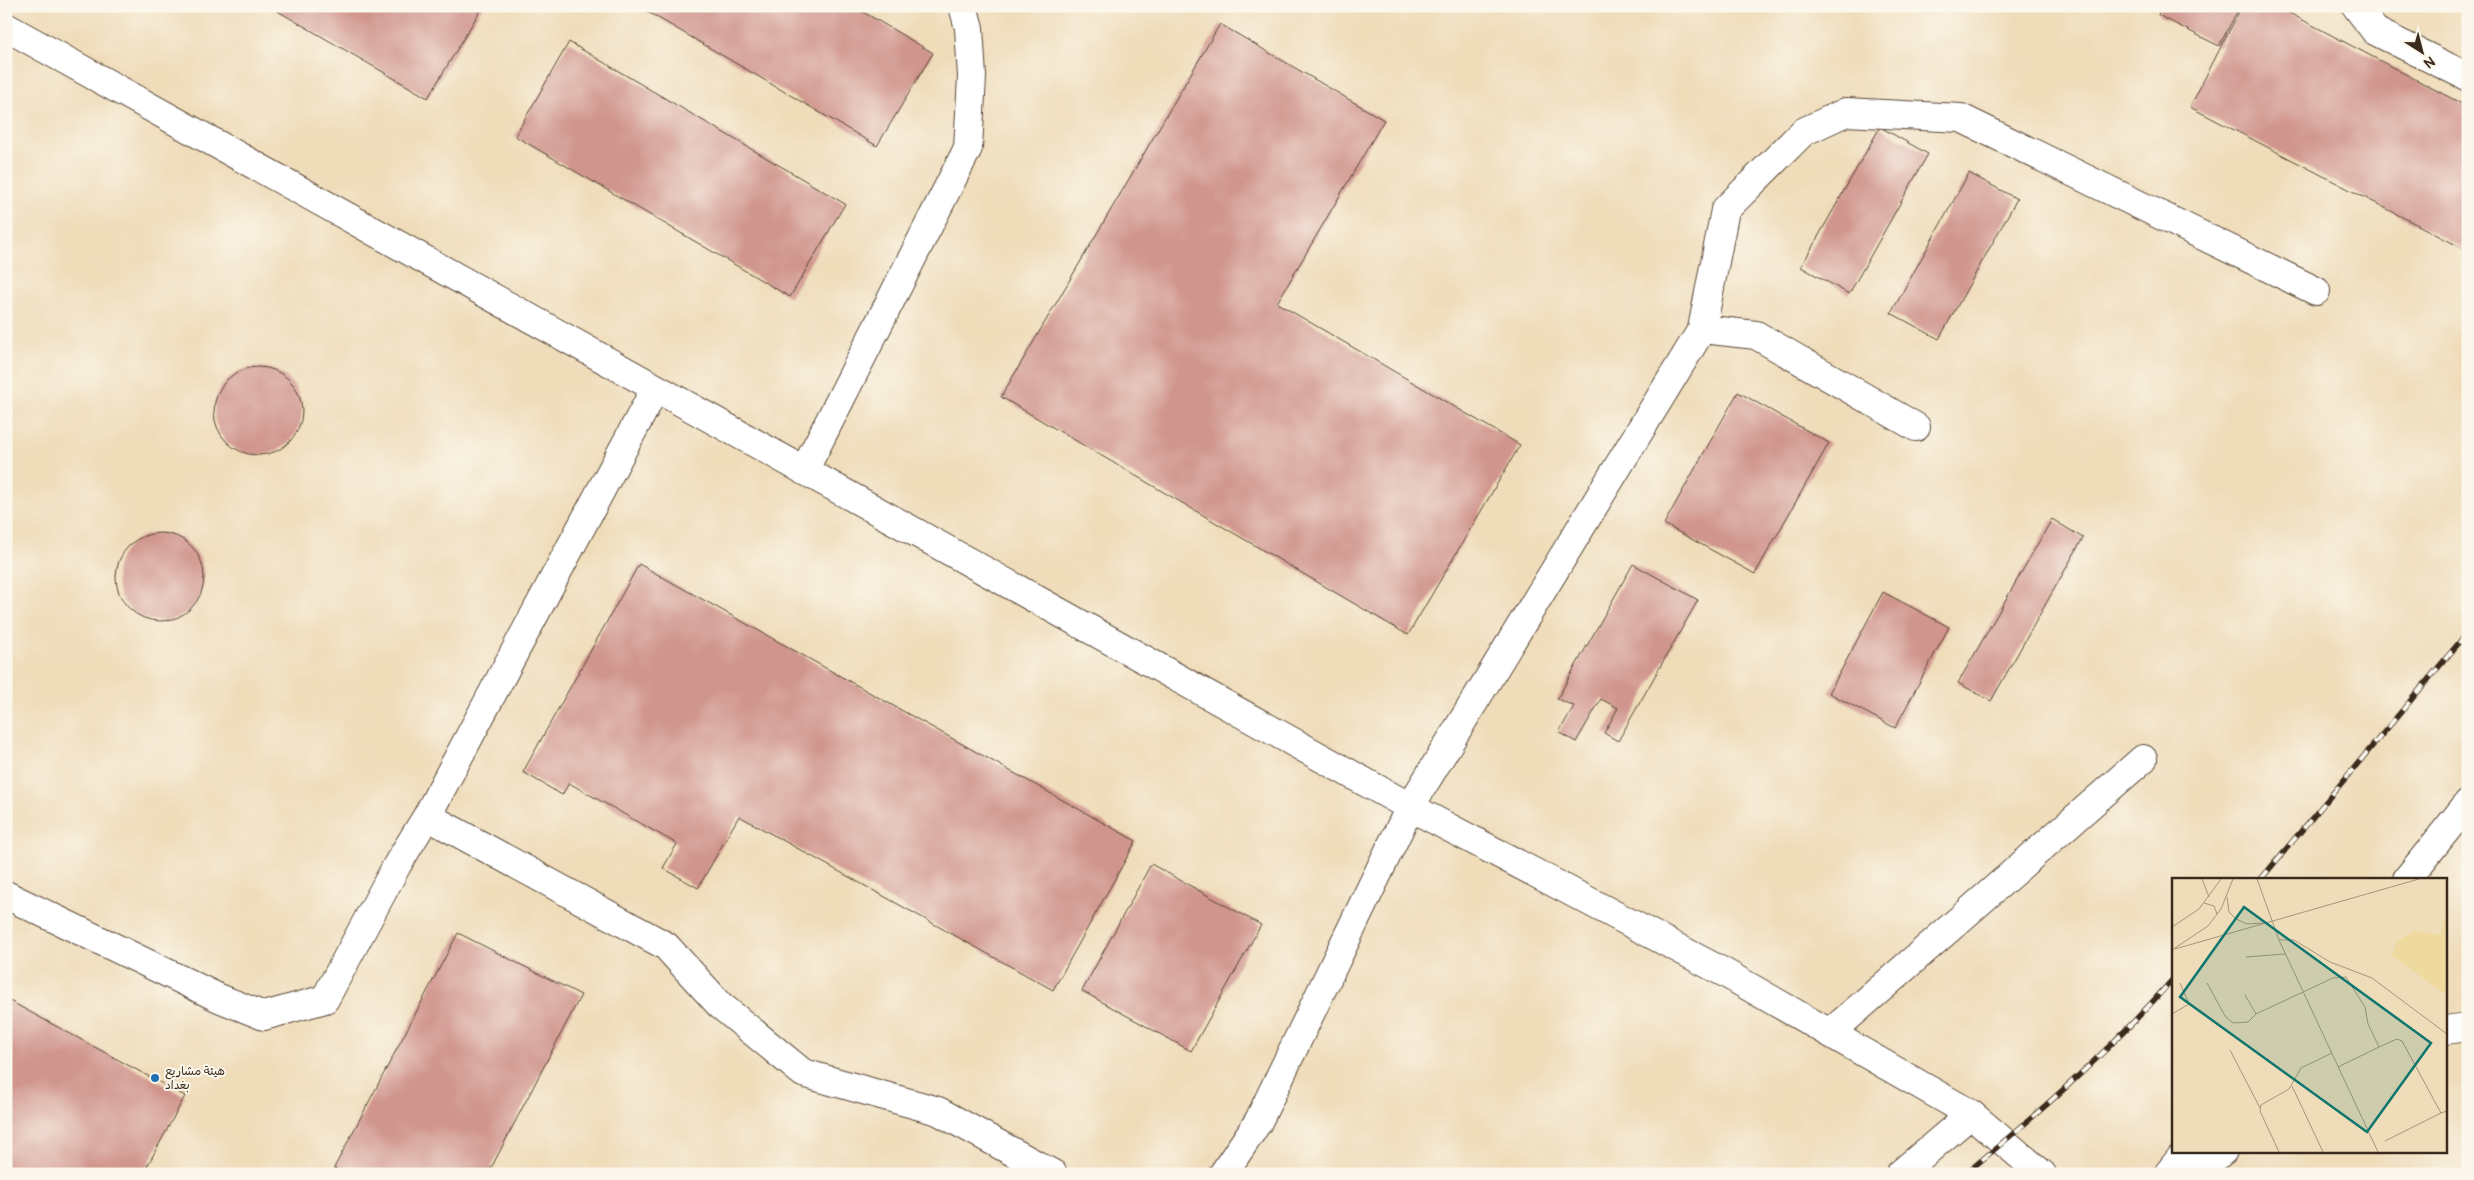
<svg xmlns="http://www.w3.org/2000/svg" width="2474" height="1180" viewBox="0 0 2474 1180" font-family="Pangolin,'Playpen Sans Arabic',sans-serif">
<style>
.building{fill:#d0958d}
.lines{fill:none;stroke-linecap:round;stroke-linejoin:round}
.minor-casing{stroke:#564535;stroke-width:30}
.minor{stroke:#fff;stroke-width:28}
.rail-casing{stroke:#3b2a1e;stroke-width:5.5}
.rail{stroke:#fbf7ec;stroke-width:4;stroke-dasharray:11;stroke-linecap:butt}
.poi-dot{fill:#1f6fb2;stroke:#fbf7ec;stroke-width:2}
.labels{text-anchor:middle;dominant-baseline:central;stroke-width:4;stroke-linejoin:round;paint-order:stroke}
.poi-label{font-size:12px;fill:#3b2a1e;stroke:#fbf7ec;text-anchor:start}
.inset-road{fill:none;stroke:#a7957b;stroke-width:1}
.view{fill:#0f766e;fill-opacity:0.15;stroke:#0f766e;stroke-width:2.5}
.inset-edge{fill:none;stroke:#3b2a1e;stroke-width:2.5}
</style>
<rect width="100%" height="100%" fill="#fbf7ec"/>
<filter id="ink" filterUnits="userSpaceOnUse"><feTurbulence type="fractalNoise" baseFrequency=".02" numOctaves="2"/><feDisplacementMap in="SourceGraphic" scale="10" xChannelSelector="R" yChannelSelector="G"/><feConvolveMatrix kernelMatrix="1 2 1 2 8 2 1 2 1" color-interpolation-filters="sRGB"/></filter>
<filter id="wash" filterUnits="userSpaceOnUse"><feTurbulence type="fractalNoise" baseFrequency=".0096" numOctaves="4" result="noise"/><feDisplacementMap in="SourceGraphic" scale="20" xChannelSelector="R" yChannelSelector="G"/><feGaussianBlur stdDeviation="1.12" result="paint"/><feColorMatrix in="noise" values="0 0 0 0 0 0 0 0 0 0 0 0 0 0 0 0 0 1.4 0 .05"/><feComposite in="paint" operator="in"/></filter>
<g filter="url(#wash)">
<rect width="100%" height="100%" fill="#efdcb9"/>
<g id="blocks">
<!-- building -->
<path class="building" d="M269,6H483L428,98Z
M638,6H853L933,53L877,146Z
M2162,6H2240L2219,46L2158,15Z
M2242,6H2276L2468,107V251L2190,107Z
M1220,24L1384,120L1277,303L1520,445L1408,635L1001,397Z
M569,42L845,204L790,297L515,136Z
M1880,127L1928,154L1849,294L1801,267Z
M1969,173L2017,199L1939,339L1891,313Z
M214 411a44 44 0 1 1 88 0a44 44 0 1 1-88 0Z
M1738,392L1829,443L1755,574L1664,524Z
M2052,519L2083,538L1991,701L1958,683Z
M116 577a44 44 0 1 1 88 0a44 44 0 1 1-88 0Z
M639,564L1136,841L1053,990L739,816L698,888L663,868L677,844L569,783L562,795L523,772Z
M1633,564L1698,600L1618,741L1604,733L1618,708L1601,699L1576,742L1559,732L1574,706L1557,699Z
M1883,592L1949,627L1895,728L1829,693Z
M1151,864L1261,925L1191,1051L1082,991Z
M458,933L581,995L488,1174H345L334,1168Z
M6,999L185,1096L143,1174H6Z"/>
</g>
</g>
<g filter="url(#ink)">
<use href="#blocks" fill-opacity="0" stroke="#564535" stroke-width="1"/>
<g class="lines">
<!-- minor casing -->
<g class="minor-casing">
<path id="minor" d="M2356,6L2375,31L2468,77
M6,27L1410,807L1725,973L1971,1114L2042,1174
M1702,329L1725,210L1803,132L1846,112L1961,118L2316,291
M804,471L968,148L972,77L969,28L963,6
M427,816L655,389
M2407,879L2468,803
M6,895L219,998L264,1016L325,999L397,865L427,816L666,946L720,1005L803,1073L938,1111L1053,1174
M2445,1030L2468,1027
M1830,1033L2143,759
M1223,1174L1258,1122L1410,807L1702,329L1756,335L1916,427
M1900,1174L1971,1114
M2168,1174L2186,1151
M2195,1174L2223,1151"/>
</g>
<!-- minor -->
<use href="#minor" class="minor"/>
<!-- rail casing -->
<g class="rail-casing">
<path id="rail" d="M2261,879L2468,632
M1965,1174C2038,1114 2111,1050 2173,979"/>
</g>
<!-- rail -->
<use href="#rail" class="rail"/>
</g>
</g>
<!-- markers -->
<circle class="poi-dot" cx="155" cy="1078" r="5"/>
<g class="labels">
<!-- poi labels -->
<g class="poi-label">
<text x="165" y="1071">هيئة مشاريع<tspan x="165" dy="14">بغداد</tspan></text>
</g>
</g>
<!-- overview -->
<g transform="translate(2172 878)">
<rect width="275" height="275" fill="#efdcb9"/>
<path d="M275,32V117L220,78L225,63L243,53L268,57Z" fill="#eeda9e"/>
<path class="inset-road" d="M30,1L37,19M85,1L107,62L206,274M55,19L57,34L64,41L75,46L92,45M32,25L42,28L45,36M0,49L27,31L49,1M107,62H122L158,84L200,100L275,156M3,71L247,1M0,72L36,48L49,31L61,1M74,79L113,76M35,105L53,138L61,145L76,144L84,136M73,117L84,136L161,100L174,99L193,129L196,146L207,169L225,161L230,163L269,235L275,233M0,136L17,126L8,105M58,172L88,230M166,189L207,169M120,208L151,274M213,263L269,235M107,274L88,233L89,227L117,211L129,190L160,175"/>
<path class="view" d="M72,29L259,165L195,254L8,119Z"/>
<rect width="275" height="275" class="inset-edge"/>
</g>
<!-- margin -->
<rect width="2474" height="1180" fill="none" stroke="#fbf7ec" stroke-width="25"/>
<!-- north arrow -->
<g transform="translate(2422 52) rotate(144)" stroke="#fbf7ec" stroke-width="4" paint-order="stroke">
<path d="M0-4L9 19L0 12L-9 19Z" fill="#3b2a1e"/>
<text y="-8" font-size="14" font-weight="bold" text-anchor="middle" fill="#3b2a1e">N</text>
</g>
</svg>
